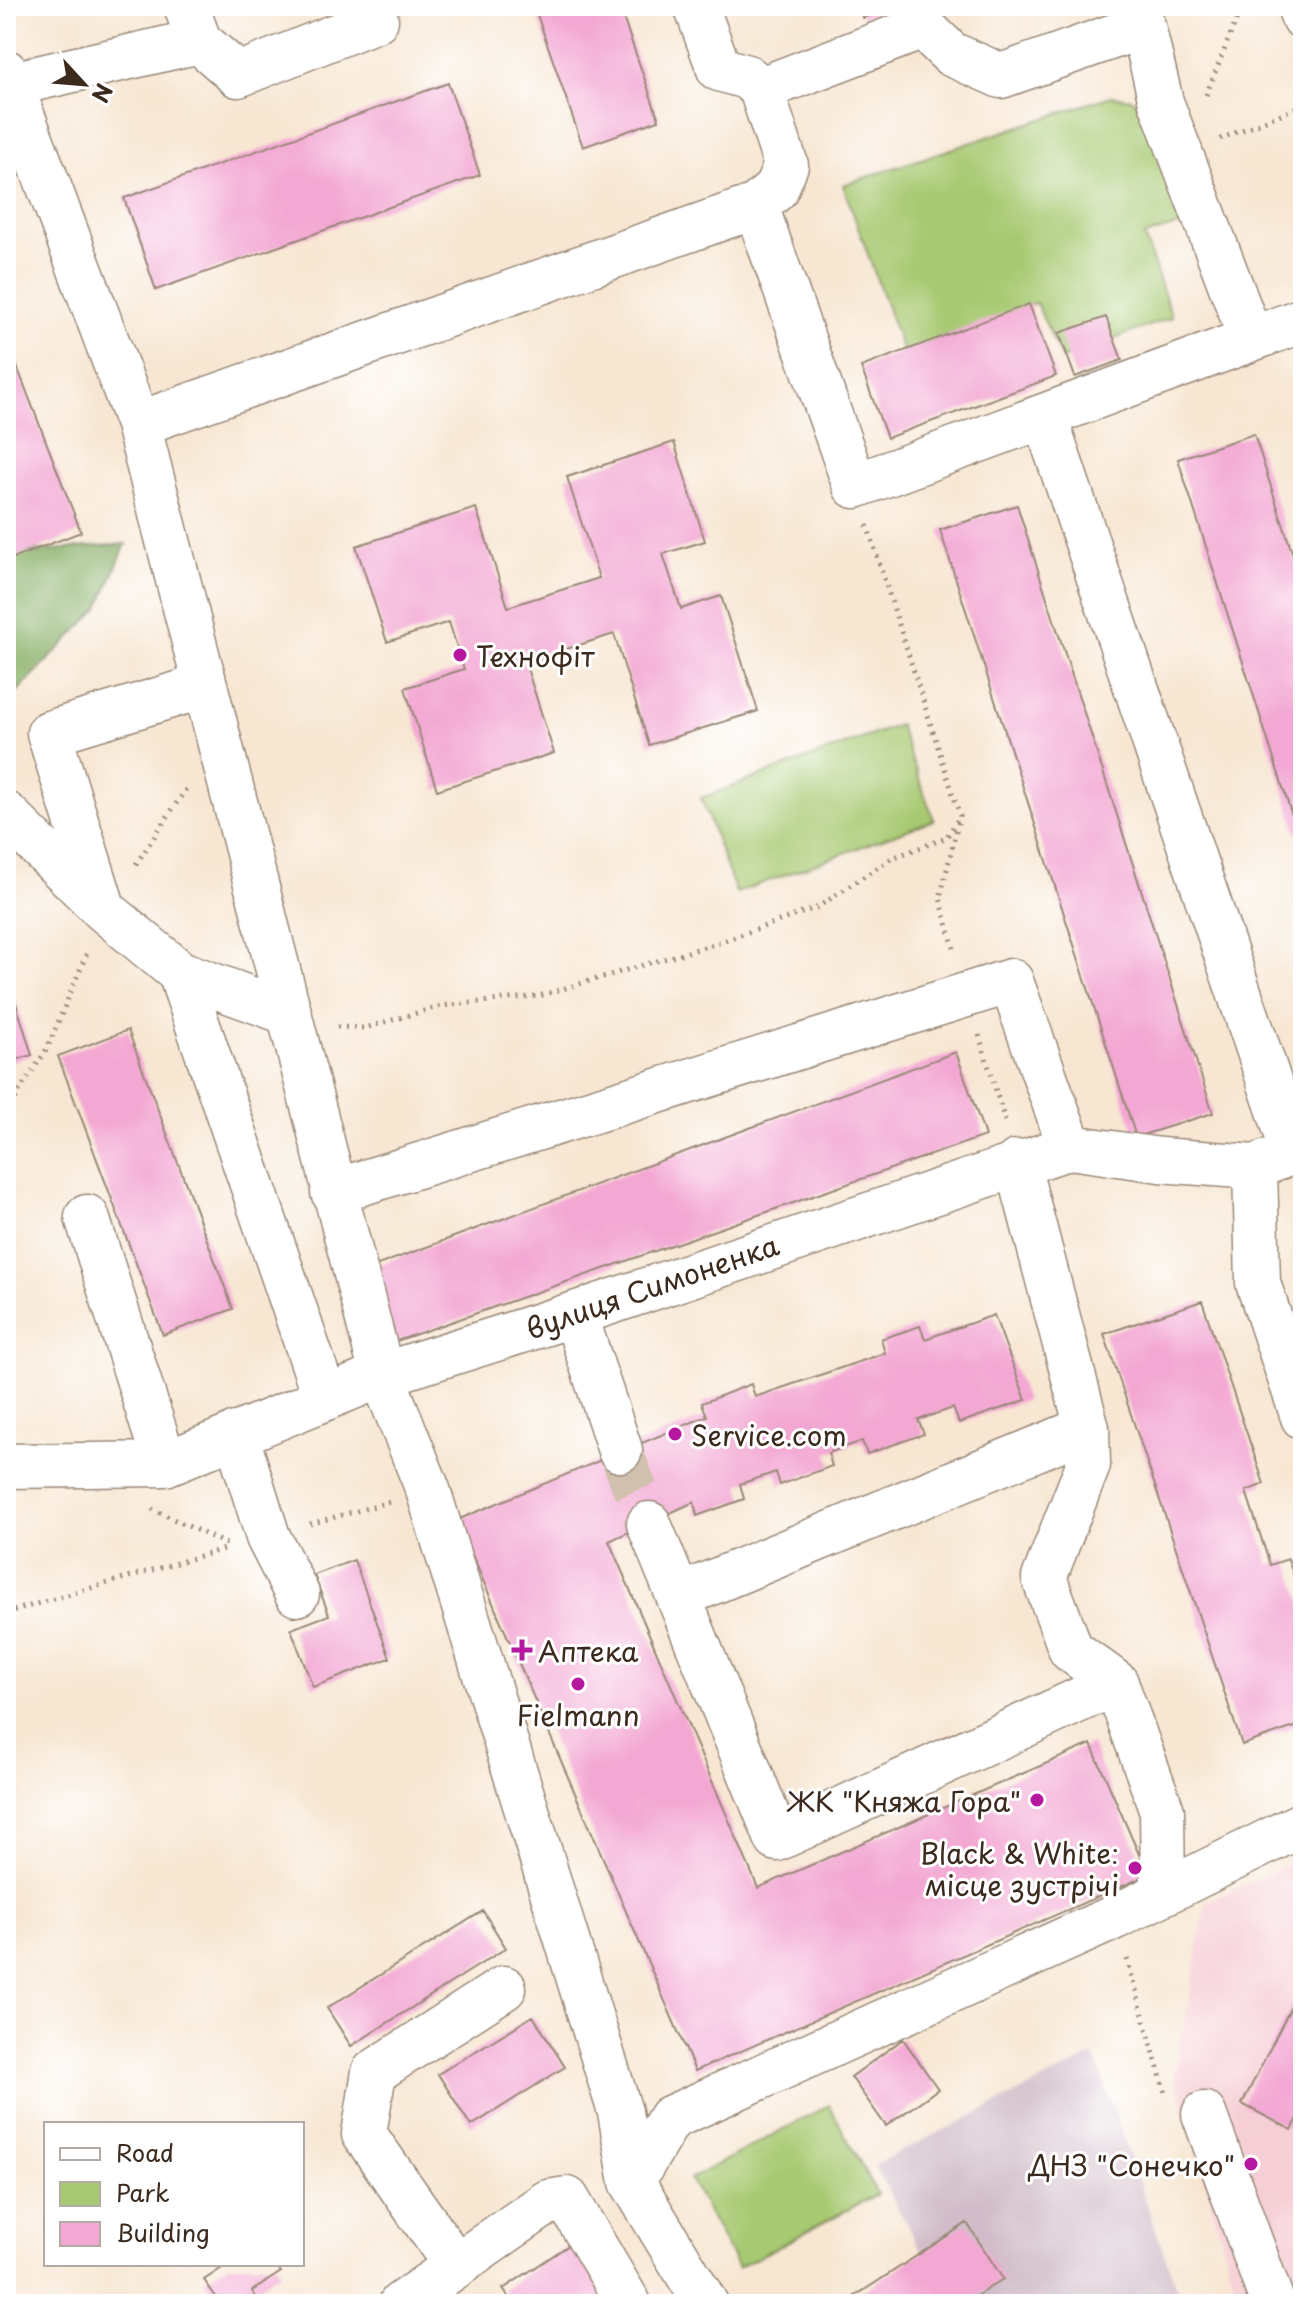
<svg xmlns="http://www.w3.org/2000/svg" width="1309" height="2310" viewBox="0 0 1309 2310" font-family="'Playpen Sans',sans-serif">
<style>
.built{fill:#f6cfd6}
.industrial{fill:#d1bdc9}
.green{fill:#a7c971;stroke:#717a48;stroke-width:2}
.forest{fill:#85ad63;stroke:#606c40;stroke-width:2}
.building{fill:#f3a7d3}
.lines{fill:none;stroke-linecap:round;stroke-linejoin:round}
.minor-tunnel{stroke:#d1c0ae;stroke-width:44;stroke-dasharray:44 22;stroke-linecap:butt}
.minor-casing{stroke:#998878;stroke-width:47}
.path{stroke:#998878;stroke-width:5;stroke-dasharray:2 6;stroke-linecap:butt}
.minor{stroke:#fff;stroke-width:44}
.poi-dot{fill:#b5179e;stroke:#fff;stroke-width:3}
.labels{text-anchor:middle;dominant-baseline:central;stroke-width:6;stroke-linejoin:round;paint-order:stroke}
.poi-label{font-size:28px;fill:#3b2a1e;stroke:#fff;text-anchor:start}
.street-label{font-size:28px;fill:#3b2a1e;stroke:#fff}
</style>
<rect width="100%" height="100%" fill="#fff"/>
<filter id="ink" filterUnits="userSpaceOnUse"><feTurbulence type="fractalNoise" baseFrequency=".0125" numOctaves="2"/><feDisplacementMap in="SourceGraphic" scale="16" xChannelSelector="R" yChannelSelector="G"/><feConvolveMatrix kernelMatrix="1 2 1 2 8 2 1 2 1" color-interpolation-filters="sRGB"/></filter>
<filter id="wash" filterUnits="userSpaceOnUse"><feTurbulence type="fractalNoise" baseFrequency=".006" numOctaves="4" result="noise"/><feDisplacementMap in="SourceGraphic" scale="32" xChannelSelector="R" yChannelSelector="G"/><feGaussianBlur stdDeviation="1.8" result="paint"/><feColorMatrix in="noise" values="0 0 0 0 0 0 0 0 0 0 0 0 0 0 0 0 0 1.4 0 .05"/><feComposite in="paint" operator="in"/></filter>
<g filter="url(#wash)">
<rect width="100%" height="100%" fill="#f7e6d2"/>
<!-- built -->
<path class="built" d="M1303,1857V2304H1240L1175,2076L1206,1903Z"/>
<!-- industrial -->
<path class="industrial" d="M1094,2055L1182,2304H964L966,2224L922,2252L874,2165Z"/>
<!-- green -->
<path class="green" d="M1111,96L1132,99L1152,116L1187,223L1144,236L1172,317L1062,359L1036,303L903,352L843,185Z
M899,725L934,820L736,893L701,798Z
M829,2105L877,2194L738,2268L690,2179Z"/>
<!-- forest -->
<path class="forest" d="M126,544L99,608L6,703V554Z"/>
<g id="blocks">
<!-- building -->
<path class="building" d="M534,6H619L659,120L583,147Z
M858,6H895L863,18Z
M448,83L480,175L156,290L124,198Z
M1029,304L1056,376L887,438L861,367Z
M1106,317L1122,360L1075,377L1059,333Z
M6,338L81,532L6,561Z
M1254,434L1303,586L1302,847L1178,459Z
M674,442L705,541L663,554L681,609L721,596L758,711L649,745L614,634L525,662L554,753L437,790L405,688L464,669L449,622L387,642L356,546L476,508L508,607L599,578L567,477Z
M1017,505L1213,1113L1136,1137L940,530Z
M7,974L32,1055L6,1063V975Z
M128,1030L233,1309L163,1335L58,1056Z
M956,1052L985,1136L388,1344L364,1270Z
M1202,1301L1264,1484L1246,1491L1270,1565L1288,1559L1303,1604V1724L1242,1745L1104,1334Z
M994,1315L1026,1400L959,1423L953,1408L918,1420L924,1434L867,1454L862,1441L828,1453L832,1466L780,1485L776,1472L740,1484L744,1499L697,1516L694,1502L609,1541L758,1888L1091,1744L1148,1875L695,2071L457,1520L707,1416L702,1403L751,1384L755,1397L885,1353L881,1339L920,1326L925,1339Z
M354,1560L390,1658L313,1687L291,1629L329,1615L314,1575Z
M483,1911L506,1948L351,2046L327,2008Z
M1303,1983V2109L1292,2130L1242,2104Z
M533,2016L565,2067L471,2126L438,2074Z
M903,2039L938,2089L886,2126L851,2077Z
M967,2223L1003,2279L964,2304H843Z
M572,2243L611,2304H513L503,2289Z
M228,2264H275L281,2272L252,2291L260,2304H221L204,2280Z"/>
</g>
</g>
<g filter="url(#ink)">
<use href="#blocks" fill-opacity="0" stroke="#998878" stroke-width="2"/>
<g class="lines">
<!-- minor-tunnel -->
<path class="minor-tunnel" d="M620,1450L649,1524"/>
<!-- minor casing -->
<g class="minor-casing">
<path id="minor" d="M696,6L719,69L747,77L761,89L786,165L776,189L756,206
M1299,6L1303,17
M199,41L238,75L376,20
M6,72L138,424L382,1375L428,1490L620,2112L632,2182
M12,84L199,41L186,6
M761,89L923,27L951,54L1001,76L1143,26L1161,102L1251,339
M1045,418L1293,1152
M138,424L756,206L855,486L1303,320
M6,814L104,910L180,973L286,1012
M102,904L49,733L204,686
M180,973L325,1398
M1017,1162L1087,1428L1088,1465L1044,1578L1071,1650L1116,1683
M1255,1167L1258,1283L1303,1417
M333,1192L1011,981L1070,1147
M87,1217L165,1464
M575,1314L620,1450
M236,1434L268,1537L297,1594
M6,1466L165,1464L382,1375L575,1314L1070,1147L1160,1160L1255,1167L1303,1148
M649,1524L777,1839L1116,1683L1162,1811L1163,1892
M679,1596L1087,1428
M1204,2114L1273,2304
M456,2266L364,2134L374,2072L504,1988
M401,2304L548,2202L567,2199L629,2304
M706,2304L632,2182L670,2118L1115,1917L1303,1824"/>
</g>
<!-- path -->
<path class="path" d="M1206,95L1242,6
M1220,139L1303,105
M867,525L960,816L940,898L955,952
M136,864L186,789
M337,1027L365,1028L441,1006L539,996L721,942L818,907L892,858L946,838L960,816
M979,1035L1005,1121
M6,1121L18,1093L47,1049L87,953
M152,1509L226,1544
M310,1524L389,1502
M6,1613L227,1548
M1127,1959L1166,2096"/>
<!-- minor -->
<use href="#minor" class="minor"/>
</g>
</g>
<!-- markers -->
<g class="poi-dot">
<circle cx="460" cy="655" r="8"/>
<circle cx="675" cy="1434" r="8"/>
<path d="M518 1638h8v8h8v8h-8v8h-8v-8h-8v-8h8z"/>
<circle cx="578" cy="1684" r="8"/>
<circle cx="1037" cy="1800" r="8"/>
<circle cx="1135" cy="1868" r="8"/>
<circle cx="1251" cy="2164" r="8"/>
</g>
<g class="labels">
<!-- poi labels -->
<g class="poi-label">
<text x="476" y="655">Технофіт</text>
<text x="691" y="1434">Service.com</text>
<text x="538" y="1650">Аптека</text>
<text x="578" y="1714" text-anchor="middle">Fielmann</text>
<text x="1021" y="1800" text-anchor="end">ЖК "Княжа Гора"</text>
<text x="1119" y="1852" text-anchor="end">Black &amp; White:<tspan x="1119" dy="32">місце зустрічі</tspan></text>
<text x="1235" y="2164" text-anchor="end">ДНЗ "Сонечко"</text>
</g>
<!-- street labels -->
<g class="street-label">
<text transform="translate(652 1286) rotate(-19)">вулиця Симоненка</text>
</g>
</g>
<!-- margin -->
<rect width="1309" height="2310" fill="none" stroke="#fff" stroke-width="32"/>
<!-- legend -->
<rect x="44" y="2122" width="260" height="144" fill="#ffffff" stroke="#b1aaa5" stroke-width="2"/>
<rect x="60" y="2148" width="40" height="12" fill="#ffffff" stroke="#b1aaa5" stroke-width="2"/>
<text x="116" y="2162" font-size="24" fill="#3b2a1e">Road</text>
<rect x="60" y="2182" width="40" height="24" fill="#a7c971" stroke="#b1aaa5" stroke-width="2"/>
<text x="116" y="2202" font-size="24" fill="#3b2a1e">Park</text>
<rect x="60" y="2222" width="40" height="24" fill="#f3a7d3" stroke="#b1aaa5" stroke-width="2"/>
<text x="116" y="2242" font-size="24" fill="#3b2a1e">Building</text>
<!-- north arrow -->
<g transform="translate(84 84) rotate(116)" stroke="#ffffff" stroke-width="6" paint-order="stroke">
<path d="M0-6L14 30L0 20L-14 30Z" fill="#3b2a1e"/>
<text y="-12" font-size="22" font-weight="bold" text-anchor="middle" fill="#3b2a1e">N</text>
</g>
</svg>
